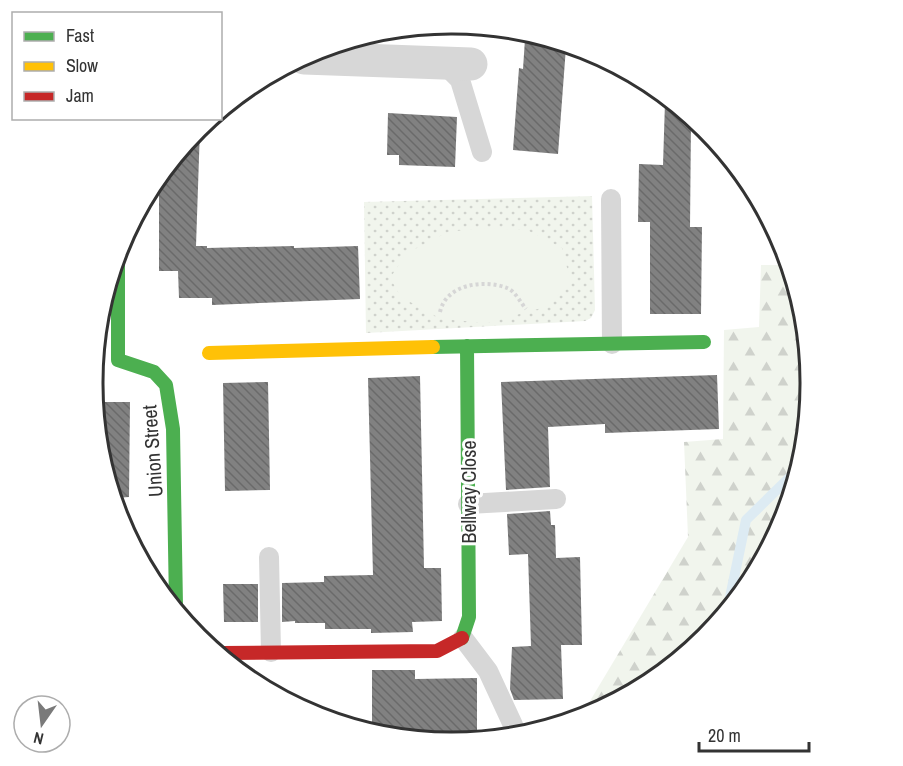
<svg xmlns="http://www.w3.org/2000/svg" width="903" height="766" viewBox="0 0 903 766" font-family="'Archivo Narrow',sans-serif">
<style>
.grass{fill:url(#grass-dots)}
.forest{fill:url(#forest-firs)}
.green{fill:#f1f5ed}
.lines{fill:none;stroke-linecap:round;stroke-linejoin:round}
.stream{stroke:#ddebf3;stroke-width:10}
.building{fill:url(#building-back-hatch)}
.path{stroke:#d6d6d6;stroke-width:4;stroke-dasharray:3 3;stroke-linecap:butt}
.lane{stroke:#d7d7d7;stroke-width:20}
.street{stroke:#d7d7d7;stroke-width:33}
.fast{stroke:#4caf50;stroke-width:14}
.slow{stroke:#ffc107;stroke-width:14}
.jam{stroke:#c62828;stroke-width:14}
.labels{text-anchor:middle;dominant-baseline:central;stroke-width:6;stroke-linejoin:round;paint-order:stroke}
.street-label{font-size:20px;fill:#333;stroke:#fff}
.rim{fill:none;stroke:#333;stroke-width:3}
</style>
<defs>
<pattern id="grass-dots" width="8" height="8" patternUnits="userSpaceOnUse" patternTransform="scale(1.5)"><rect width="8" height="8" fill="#f1f5ed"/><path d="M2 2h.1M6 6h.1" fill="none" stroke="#cfd2cc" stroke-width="1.8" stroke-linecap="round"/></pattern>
<pattern id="forest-firs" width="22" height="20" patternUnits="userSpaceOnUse" patternTransform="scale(1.5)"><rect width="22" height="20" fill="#f1f5ed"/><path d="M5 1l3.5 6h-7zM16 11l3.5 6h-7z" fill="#cfd2cc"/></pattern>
<pattern id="building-back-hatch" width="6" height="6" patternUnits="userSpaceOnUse" patternTransform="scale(1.5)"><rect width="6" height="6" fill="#818181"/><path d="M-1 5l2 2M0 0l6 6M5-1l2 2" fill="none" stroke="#6a6a6a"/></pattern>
</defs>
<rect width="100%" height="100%" fill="#fff"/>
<!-- grass -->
<path class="grass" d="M592,196L595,310L591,318L585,321L366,333L364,202Z"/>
<!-- forest -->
<path class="forest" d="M761,265H787L810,383L783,521L705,637L589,715L581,716L688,537L684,442L723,439L724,330L759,327Z"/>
<!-- green -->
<path class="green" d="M483,228L527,230L562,248L571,283L545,307L487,323L441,319L401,297L390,278L407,253L448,232Z"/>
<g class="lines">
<!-- stream -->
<path class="stream" d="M729,602L746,520L792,475"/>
</g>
<!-- building -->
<path class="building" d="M525,39L566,47L558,154L513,150L519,68L523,69Z
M665,102L691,120L690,227H702L701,314H650V222H638L639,164L663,165Z
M388,113L457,117L455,167L399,165V155H387Z
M200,128L196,246H207V248L294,246V248L358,246L360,299L212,305V298H179L178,271H159V187Z
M717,375L719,429L605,433V424L548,427L550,487L506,490L501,382Z
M420,376L424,568H441L442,621L412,622L413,632L371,633V629H325V623H295V621L282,622V583L324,582V576L373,575L368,378Z
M268,382L270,490L225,491L223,383Z
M96,402H130L129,497L115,498Z
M550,511L551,525H555L556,558L580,557L582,645H561L563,699L514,700L510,689L512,647L531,646L528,554L509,555L507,514Z
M223,584H258V622H224Z
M372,670H415V679L477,678V737L451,742L372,726Z"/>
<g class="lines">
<!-- path -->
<path class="path" d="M440,312C446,284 484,279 507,288C515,291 521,303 526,309"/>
<!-- lane -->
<path class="lane" d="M443,63L460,80L482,152
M611,199L612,344
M468,504L556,499
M269,557L271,652
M463,638L488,671L513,725V730"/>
<!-- street -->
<path class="street" d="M304,58L471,64"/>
<!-- fast -->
<path class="fast" d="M118,254V360L154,372L166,385L173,429L176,605
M433,347L704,342
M462,638L469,617L467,346"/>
<!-- slow -->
<path class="slow" d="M209,353L433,347"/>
<!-- jam -->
<path class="jam" d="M222,653L437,651L462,638"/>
</g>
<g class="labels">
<!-- street labels -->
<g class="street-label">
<text transform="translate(152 451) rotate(-94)">Union Street</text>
<text transform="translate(468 492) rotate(-90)">Bellway Close</text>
</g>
</g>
<!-- crop -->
<path d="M0 0H903V766H0ZM451 34H452A348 348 0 0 1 800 382V384A348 348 0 0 1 452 732H451A348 348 0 0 1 103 384V382A348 348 0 0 1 451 34Z" fill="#fff" fill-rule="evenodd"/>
<path class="rim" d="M451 34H452A348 348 0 0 1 800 382V384A348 348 0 0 1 452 732H451A348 348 0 0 1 103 384V382A348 348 0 0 1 451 34Z"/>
<!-- legend -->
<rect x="12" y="12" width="210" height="108" fill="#ffffff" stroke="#adadad" stroke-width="1.5"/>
<rect x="24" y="32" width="30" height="9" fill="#4caf50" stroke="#adadad" stroke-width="1.5"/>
<text x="66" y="42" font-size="18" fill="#333333">Fast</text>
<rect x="24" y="62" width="30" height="9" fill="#ffc107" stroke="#adadad" stroke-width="1.5"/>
<text x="66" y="72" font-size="18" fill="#333333">Slow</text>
<rect x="24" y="92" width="30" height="9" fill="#c62828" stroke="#adadad" stroke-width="1.5"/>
<text x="66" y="102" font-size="18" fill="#333333">Jam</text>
<!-- north arrow -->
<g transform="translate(42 724) rotate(194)"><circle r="28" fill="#ffffff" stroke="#adadad" stroke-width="1.5"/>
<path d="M0-4.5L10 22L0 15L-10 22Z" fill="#7a7a7a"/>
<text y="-9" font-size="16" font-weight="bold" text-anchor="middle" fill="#333333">N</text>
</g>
<!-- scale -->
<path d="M699 742v9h110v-9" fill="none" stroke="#333333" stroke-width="3"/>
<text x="708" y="742" font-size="18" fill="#333333" stroke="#ffffff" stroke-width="4.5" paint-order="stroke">20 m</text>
</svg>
